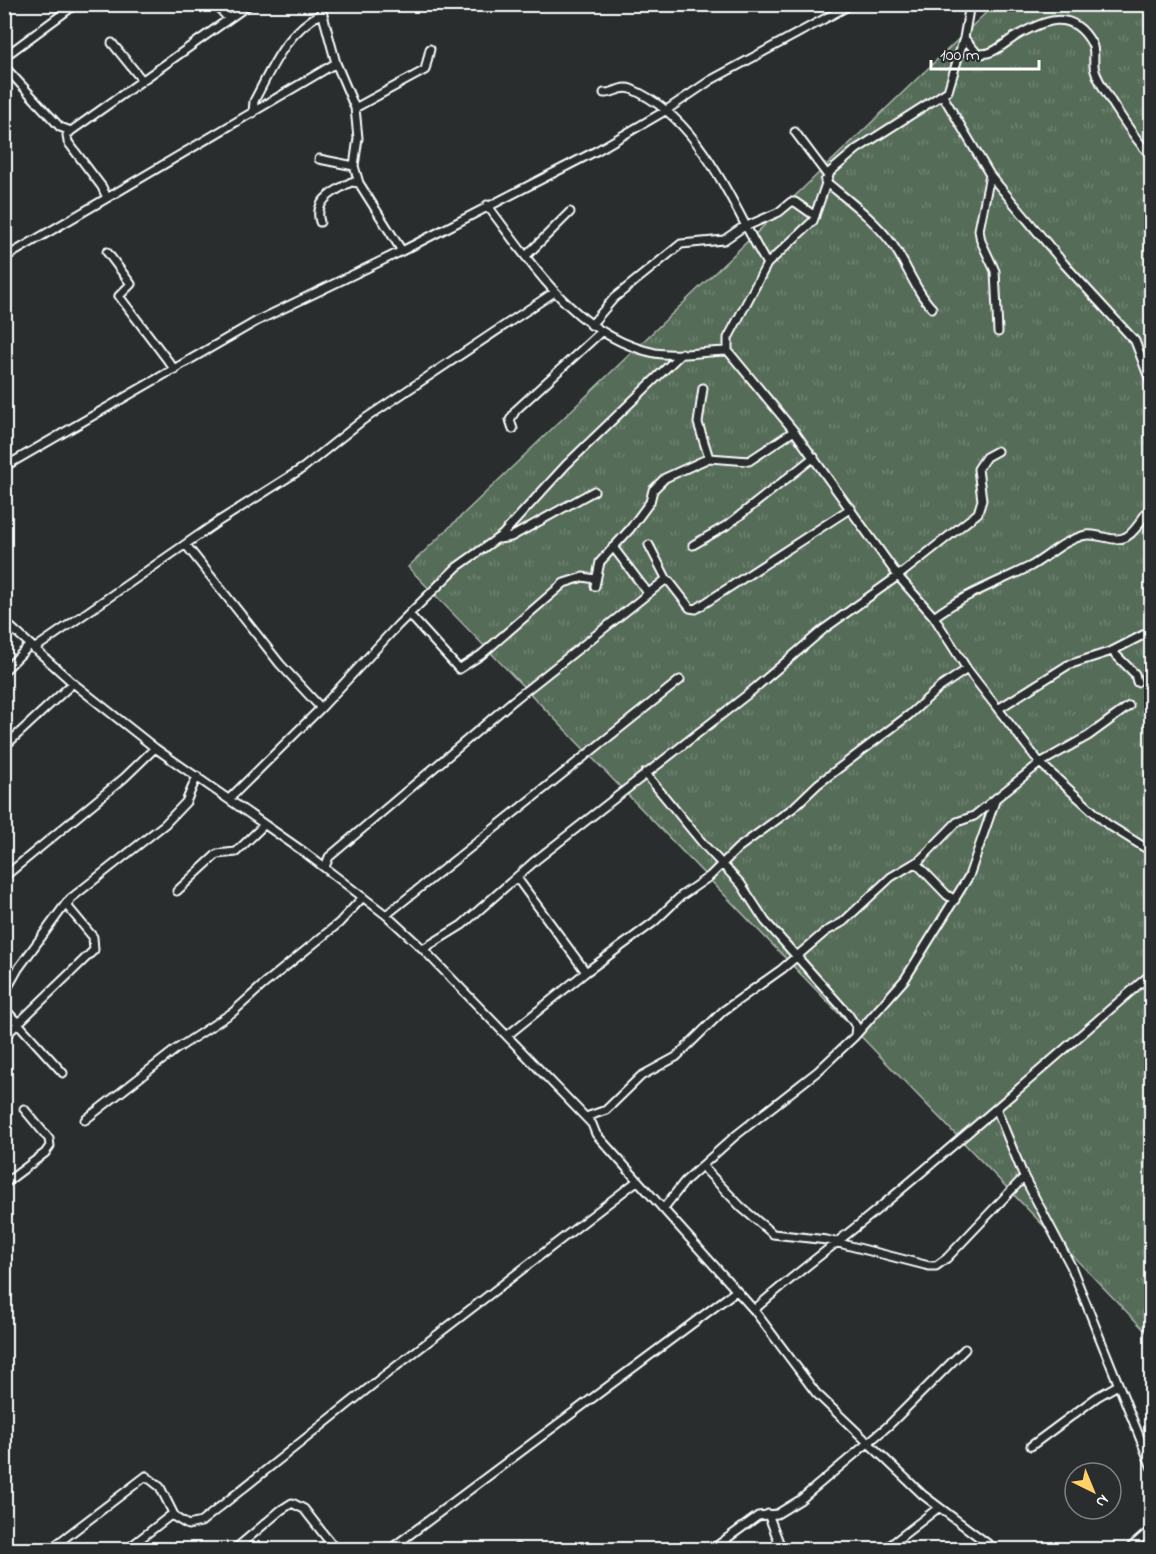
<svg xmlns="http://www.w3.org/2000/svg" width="1156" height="1554" viewBox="0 0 1156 1554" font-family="'Indie Flower',sans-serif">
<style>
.grass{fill:url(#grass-tufts);stroke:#aab6ac;stroke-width:1.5}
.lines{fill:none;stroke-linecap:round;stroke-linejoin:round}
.street-casing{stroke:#fff;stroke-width:11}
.street{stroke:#2a2d2e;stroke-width:7}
</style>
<defs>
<pattern id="grass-tufts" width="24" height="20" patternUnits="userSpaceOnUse" patternTransform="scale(1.5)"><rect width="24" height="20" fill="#556c59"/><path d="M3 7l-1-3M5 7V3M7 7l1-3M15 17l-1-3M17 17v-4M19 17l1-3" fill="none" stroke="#6e8272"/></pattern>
</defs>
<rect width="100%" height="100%" fill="#2a2d2e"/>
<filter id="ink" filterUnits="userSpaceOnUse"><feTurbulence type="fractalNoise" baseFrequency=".0167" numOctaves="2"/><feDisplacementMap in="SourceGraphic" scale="12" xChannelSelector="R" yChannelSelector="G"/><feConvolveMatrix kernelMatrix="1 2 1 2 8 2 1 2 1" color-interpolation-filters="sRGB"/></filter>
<g filter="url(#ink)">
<!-- grass -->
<path class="grass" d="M994,5H1151V1337L408,567Z"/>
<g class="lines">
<!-- street casing -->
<g class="street-casing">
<path id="street" d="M215,4L229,19
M320,4L336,63L355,108L358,138L354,166L359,183L402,251
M970,4L964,38L948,91L857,149L830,172L813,221L767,264L728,338V351L794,431L898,576L934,617L967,669L1040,763L1107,824L1152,852
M964,38L977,53C991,57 1002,45 1013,38C1043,20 1072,7 1092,44C1096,52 1092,62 1095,71C1101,88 1138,145 1152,156
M112,43L142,80
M4,57L76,4
M4,66L60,127L71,131L250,4
M604,93C614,94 621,85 631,89C701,118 731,204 767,264
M943,96L990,175L1065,265L1135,341L1152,386
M355,108L425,70L430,49
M253,113L254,101C273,66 285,33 322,13
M795,132L828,176
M319,159L354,166
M990,175L979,230L981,241L995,271L998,332
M825,181C849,201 874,219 893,245C907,265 916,292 932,308
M107,198L336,63
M487,205C533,265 575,336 655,353C677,357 705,351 728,351
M320,222C313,200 335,191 351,182L359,183
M107,252L131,284L119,296L175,370
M526,256L570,212
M4,258L107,198L102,187L68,142L67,135L71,131
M591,325L614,298L681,244L724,240L740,229L779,212L791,202H795L815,216
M703,388L698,423L709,458
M513,429L510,420L516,410L602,331
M4,467L257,321L402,251L598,150L665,111L711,80L852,4
M499,539L511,537L594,491
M186,545L280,664L321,708
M649,545L667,580
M693,545L729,524L814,457
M613,547L648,593
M595,586L600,562L630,529L650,502L653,490L665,478L709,458L749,461L794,431
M409,614L459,669L481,655L564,583L583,577L595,579
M934,617C964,594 997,583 1031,566C1049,556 1061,542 1082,536C1097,531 1112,544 1126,537C1138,530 1143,515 1152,505
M4,621L73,683L155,748L304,852L386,915L423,949L592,1124L596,1134L754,1310L816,1393L923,1495L996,1550
M34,649L219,521L303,468L363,420L553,293
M1112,651L1135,674L1137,682
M4,671L30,645
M998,709L1068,665L1112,651L1145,634L1152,636
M4,747L73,683
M645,773L705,846L741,884L765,921L848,1014L856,1026L855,1035
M229,799L321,708L398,625L457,567L502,535L566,465L682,353
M916,863L947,895L955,900
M325,867L329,857L514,700L664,581H669L690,608L696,609L851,508
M4,877L124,778L155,748
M517,878L586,972
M177,891L217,854L236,852L264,825
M386,915L680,680
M423,949L462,925L536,860L748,694L824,629L898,576L978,513L982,500L978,469L986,457L997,451
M4,994L18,969L67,902
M4,1008L63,1073
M508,1035L586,972L654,922L681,896L710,876L738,848L793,808L818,784L909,715L939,688L967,669
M4,1037L94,950L93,937L68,907L70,899L165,824L186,802L197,776
M996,1108L1024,1177L1071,1266L1152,1468
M586,1117L606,1110L641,1076L676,1057L723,1011L782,969L825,932L843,922L891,877L920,860L957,822L974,816L1040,763L1088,736L1129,706
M85,1120L175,1050L233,1012L263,985L339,923L363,897
M702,1166L742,1208L773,1234L827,1240L929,1266H936L947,1258L1024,1177
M4,1184L45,1153L50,1146L49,1139L24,1109
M663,1209L685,1181L735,1136L818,1071L854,1037L905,979L969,876L996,798
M754,1310C796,1272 842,1240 885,1203C975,1128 1063,1050 1152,973
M1031,1446L1097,1397L1118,1385
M768,1514L782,1550
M4,1546L7,1550
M49,1550L146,1476L160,1487L174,1515
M126,1550L171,1515L188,1525L201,1522L381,1378L637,1181
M234,1550L281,1510L292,1503L304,1509L336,1550
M389,1550L736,1291
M515,1550L517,1548
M711,1550L758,1516L777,1514L800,1500L888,1426L965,1349
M884,1550L938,1508
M1128,1550L1152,1529"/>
</g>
<!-- street -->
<use href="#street" class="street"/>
</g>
</g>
<!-- margin -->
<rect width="1156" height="1554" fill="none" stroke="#2a2d2e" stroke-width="24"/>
<rect x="12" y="12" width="1132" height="1530" fill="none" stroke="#fff" stroke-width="2" filter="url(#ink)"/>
<!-- north arrow -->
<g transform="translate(1093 1491) rotate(137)"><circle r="28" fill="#2a2d2e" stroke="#7f8182" stroke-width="1.5"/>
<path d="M0-4.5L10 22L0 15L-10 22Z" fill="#ffd166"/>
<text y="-9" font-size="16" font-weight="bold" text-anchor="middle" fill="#ffffff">N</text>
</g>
<!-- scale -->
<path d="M931 60v9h108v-9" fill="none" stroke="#ffffff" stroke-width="3"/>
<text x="940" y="60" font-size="18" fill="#ffffff" stroke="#2a2d2e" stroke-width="4.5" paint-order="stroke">100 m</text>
</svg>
